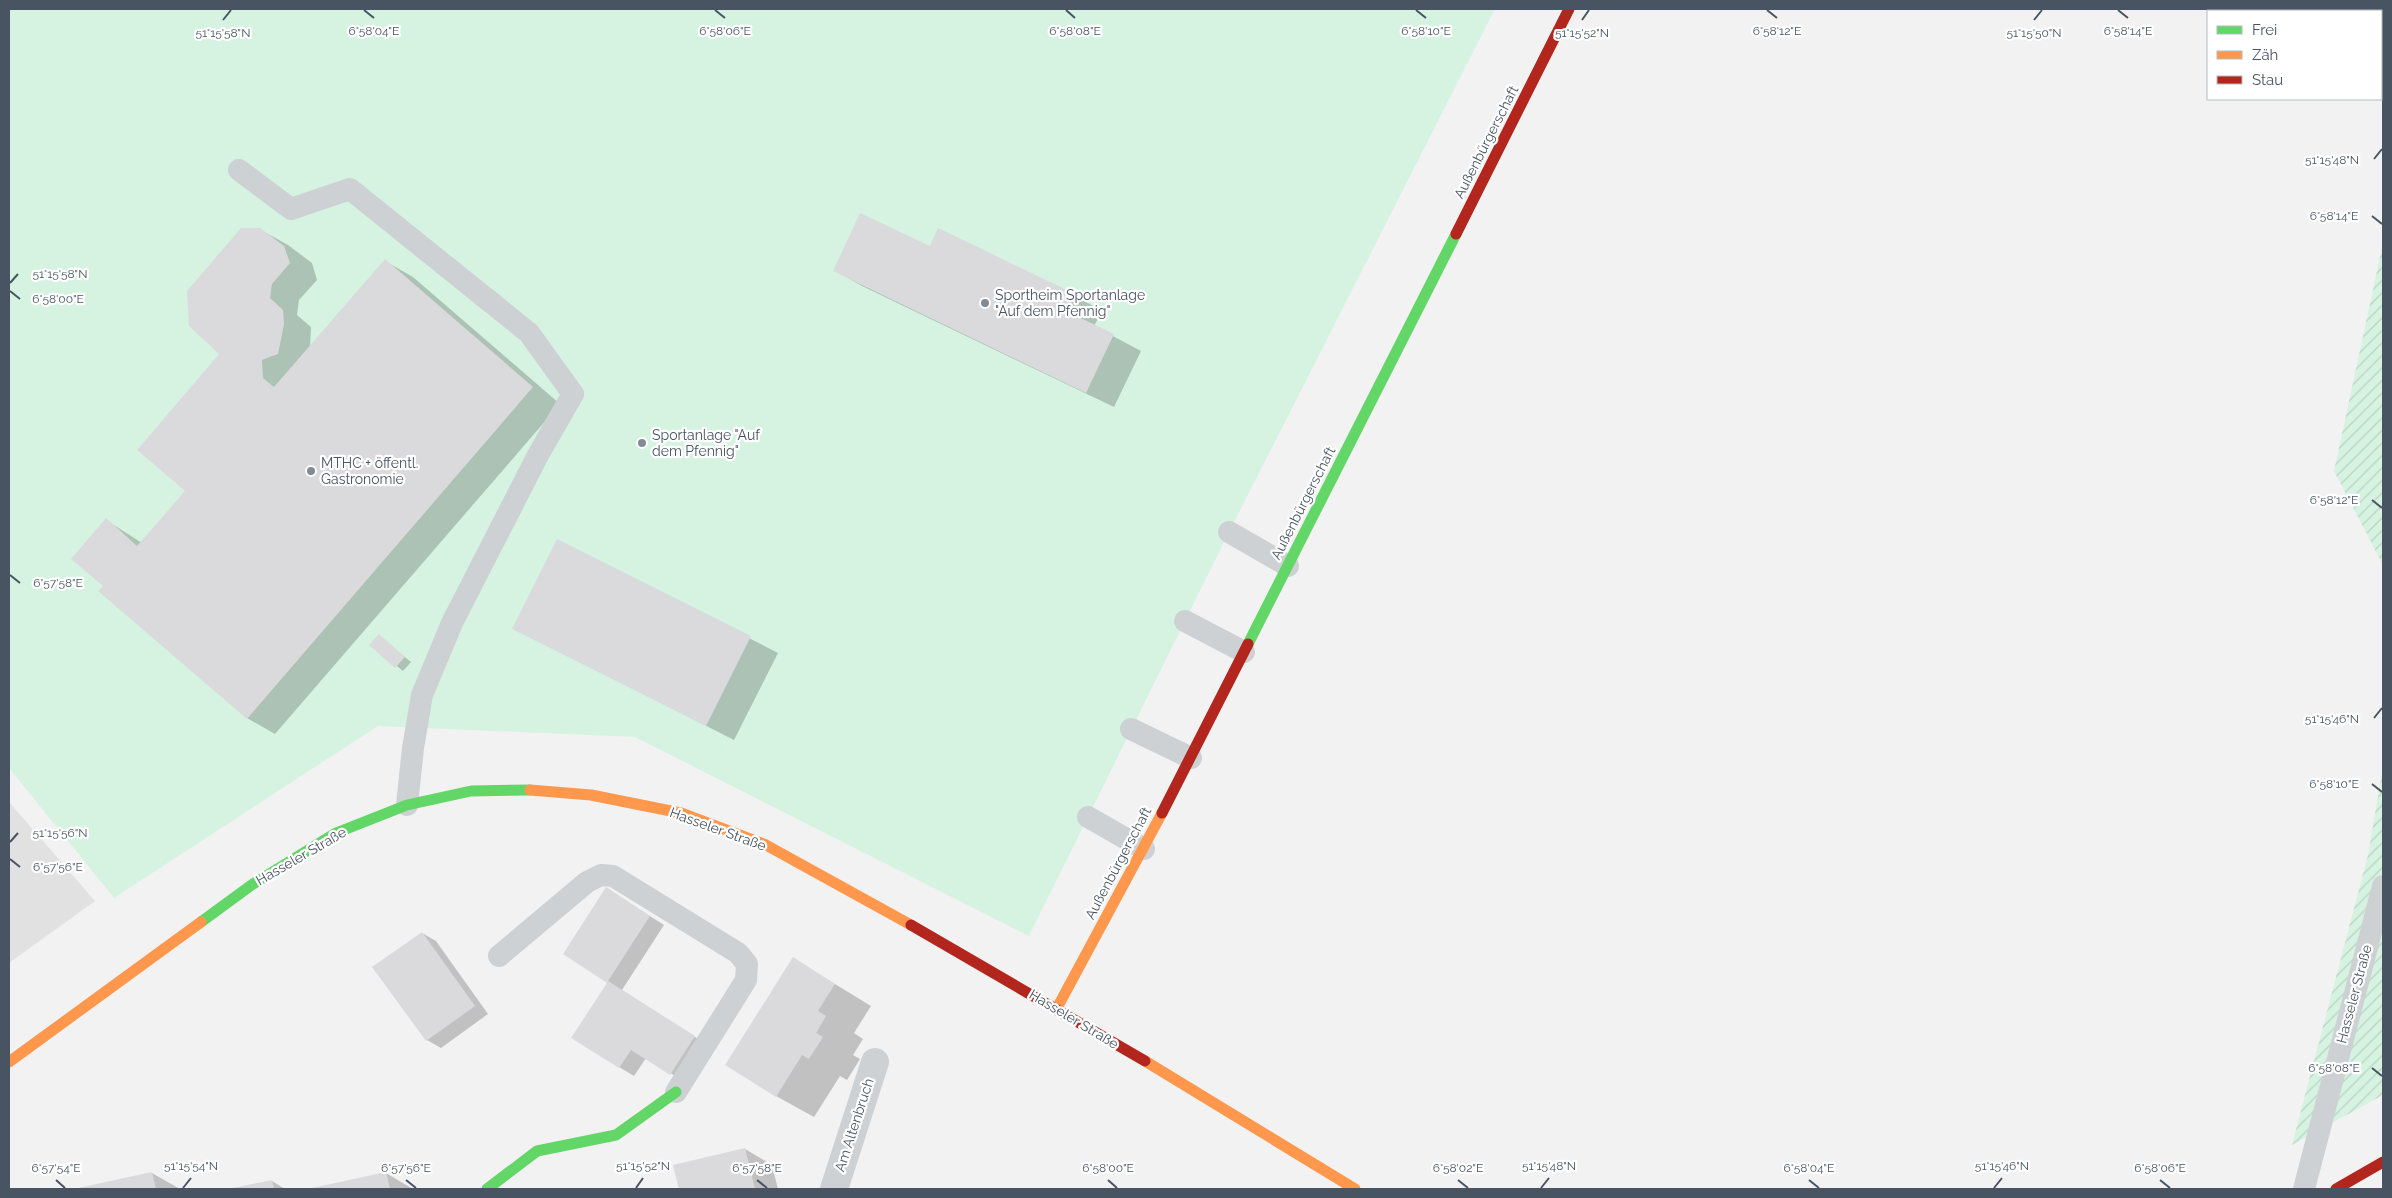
<svg xmlns="http://www.w3.org/2000/svg" width="2392" height="1198" viewBox="0 0 2392 1198" font-family="Raleway,sans-serif">
<style>
.education{fill:#e1e1e2}
.grass{fill:#d6f3e2}
.garden{fill:url(#garden-furrows)}
.shadow{fill:#0003}
.building{fill:#dadadd}
.lines{fill:none;stroke-linecap:round;stroke-linejoin:round}
.lane{stroke:#ced1d3;stroke-width:22}
.street{stroke:#ced1d3;stroke-width:28}
.fast{stroke:#63d668;stroke-width:11}
.slow{stroke:#ff974d;stroke-width:11}
.jam{stroke:#b3261e;stroke-width:11}
.ticks{fill:none;stroke:#485461;stroke-width:2}
.poi-dot{fill:#848b94;stroke:#fff;stroke-width:2}
.labels{text-anchor:middle;dominant-baseline:central;stroke-width:4.5;stroke-linejoin:round;paint-order:stroke}
.street-label{font-size:14px;fill:#485461;stroke:#fff}
.poi-label{font-size:14px;fill:#485461;stroke:#fff;text-anchor:start}
.ticks-label{font-size:12px;text-anchor:middle;fill:#485461;stroke:#fff;stroke-width:4.5;stroke-linejoin:round;paint-order:stroke}
</style>
<defs>
<pattern id="garden-furrows" width="10" height="10" patternUnits="userSpaceOnUse" patternTransform="scale(1.25)"><rect width="10" height="10" fill="#d6f3e2"/><path d="M-1 1l2-2M0 10L10 0M9 11l2-2" fill="none" stroke="#b9d2c4"/></pattern>
</defs>
<rect width="100%" height="100%" fill="#f3f2f2"/>
<!-- education -->
<path class="education" d="M9,802L95,901L9,963Z"/>
<!-- grass -->
<path class="grass" d="M9,9H1495L1229,532L1029,936L635,737L378,726L114,898L9,768Z"/>
<!-- garden -->
<path class="garden" d="M2383,243V565L2334,471Z
M2383,767V1095L2292,1145L2368,855Z"/>
<!-- shadow -->
<path class="shadow" d="M259,229L288,245L312,263L317,280L299,300L297,315L311,327L310,348L385,261L413,277L560,404L275,734L247,718L105,586L106,520L142,543L186,491L221,354Z
M930,247L1074,295L1102,311L1094,326L1141,351L1114,407L862,286L834,270Z
M558,540L778,653L734,740L514,628Z
M379,636L411,662L403,671L371,645Z
M620,897L664,925L622,990L709,1046L685,1082L646,1058L634,1076L619,1067L609,983L564,954Z
M422,933L436,941L488,1014L441,1048L427,1040Z
M794,959L871,1006L854,1033L863,1039L853,1055L860,1059L847,1080L840,1076L814,1117L776,1096Z
M745,1149L772,1165L778,1189H680L674,1166Z
M152,1173L180,1189H80Z
M386,1173L413,1189H314Z
M272,1181L285,1189H235Z"/>
<!-- building -->
<path class="building" d="M860,213L930,246L938,228L1075,294L1066,311L1114,334L1086,393L833,271Z
M241,228H260L284,246L290,263L272,284L270,298L283,310L284,324L278,354L262,360L263,378L274,387L385,259L533,387L247,719L98,591L103,586L71,559L106,518L137,546L185,491L137,450L219,354L189,326L187,291Z
M557,539L751,636L706,726L512,629Z
M379,634L405,657L395,668L369,645Z
M606,887L650,916L608,981L695,1036L670,1075L631,1050L619,1068L571,1038L607,983L563,954Z
M422,932L475,1006L426,1041L372,967Z
M793,957L835,984L818,1011L826,1016L816,1033L823,1037L809,1059L802,1055L776,1097L725,1065Z
M745,1148L755,1189H679L673,1165Z
M152,1172L156,1189H78V1188Z
M386,1172L390,1189H312V1188Z
M272,1180L274,1189H233V1188Z"/>
<g class="lines">
<!-- lane -->
<path class="lane" d="M239,170L291,209L350,189L529,333L573,394L538,455L452,623L422,695L413,748L407,805
M1229,532L1288,566
M1185,621L1244,652
M1131,729L1191,758
M1088,817L1144,849
M499,956L587,882L601,875L613,876L738,953L747,964L746,980L676,1092
M2304,1189L2383,886"/>
<!-- street -->
<path class="street" d="M834,1189L875,1062"/>
<!-- fast -->
<path class="fast" d="M1248,644L1456,234
M201,922L253,884L336,833L407,805L471,791L530,790
M487,1189L537,1151L616,1135L676,1092"/>
<!-- slow -->
<path class="slow" d="M530,790L591,795L681,813L766,845L911,925
M1057,1008L1162,813
M1145,1061L1355,1189
M9,1062L201,922"/>
<!-- jam -->
<path class="jam" d="M1456,234L1569,9
M1162,813L1248,644
M911,925L1145,1061
M2336,1189L2383,1162"/>
</g>
<!-- ticks -->
<path class="ticks" d="M364,10L374,18M715,10L725,18M1066,10L1075,18M1416,10L1426,18M1767,10L1777,18M2118,10L2128,18M223,20L231,10M1582,20L1589,10M2034,20L2042,10M2374,159L2382,149M2372,216L2382,224M10,283L18,274M10,291L20,299M2372,500L2382,508M10,575L20,583M2374,718L2382,708M2372,784L2382,792M10,842L18,833M10,859L20,867M2372,1068L2382,1076M56,1180L65,1188M406,1180L416,1188M757,1180L767,1188M1108,1180L1117,1188M1458,1180L1468,1188M1809,1180L1819,1188M2160,1180L2170,1188M183,1188L191,1178M636,1188L643,1178M1541,1188L1549,1178M1994,1188L2002,1178"/>
<!-- markers -->
<g class="poi-dot">
<circle cx="985" cy="303" r="5"/>
<circle cx="642" cy="443" r="5"/>
<circle cx="311" cy="471" r="5"/>
</g>
<g class="labels">
<!-- street labels -->
<g class="street-label">
<text transform="translate(1486 142) rotate(-63)">Außenbürgerschaft</text>
<text transform="translate(1303 503) rotate(-63)">Außenbürgerschaft</text>
<text transform="translate(718 829) rotate(20)">Hasseler Straße</text>
<text transform="translate(301 856) rotate(-30)">Hasseler Straße</text>
<text transform="translate(1118 863) rotate(-62)">Außenbürgerschaft</text>
<text transform="translate(2354 994) rotate(-75)">Hasseler Straße</text>
<text transform="translate(1074 1019) rotate(31)">Hasseler Straße</text>
<text transform="translate(854 1125) rotate(-72)">Am Altenbruch</text>
</g>
<!-- poi labels -->
<g class="poi-label">
<text x="995" y="295">Sportheim Sportanlage<tspan x="995" dy="16">"Auf dem Pfennig"</tspan></text>
<text x="652" y="435">Sportanlage "Auf<tspan x="652" dy="16">dem Pfennig"</tspan></text>
<text x="321" y="463">MTHC + öffentl.<tspan x="321" dy="16">Gastronomie</tspan></text>
</g>
</g>
<g class="ticks-label">
<text x="1777" y="35">6°58'12"E</text>
<text x="2128" y="35">6°58'14"E</text>
<text x="374" y="35">6°58'04"E</text>
<text x="725" y="35">6°58'06"E</text>
<text x="1075" y="35">6°58'08"E</text>
<text x="1426" y="35">6°58'10"E</text>
<text x="223" y="37">51°15'58"N</text>
<text x="1582" y="37">51°15'52"N</text>
<text x="2034" y="37">51°15'50"N</text>
<text x="2332" y="164">51°15'48"N</text>
<text x="2334" y="220">6°58'14"E</text>
<text x="60" y="278">51°15'58"N</text>
<text x="58" y="303">6°58'00"E</text>
<text x="2334" y="504">6°58'12"E</text>
<text x="58" y="587">6°57'58"E</text>
<text x="2332" y="723">51°15'46"N</text>
<text x="2334" y="788">6°58'10"E</text>
<text x="60" y="837">51°15'56"N</text>
<text x="58" y="871">6°57'56"E</text>
<text x="2334" y="1072">6°58'08"E</text>
<text x="191" y="1170">51°15'54"N</text>
<text x="643" y="1170">51°15'52"N</text>
<text x="1549" y="1170">51°15'48"N</text>
<text x="2002" y="1170">51°15'46"N</text>
<text x="56" y="1172">6°57'54"E</text>
<text x="406" y="1172">6°57'56"E</text>
<text x="757" y="1172">6°57'58"E</text>
<text x="1108" y="1172">6°58'00"E</text>
<text x="1458" y="1172">6°58'02"E</text>
<text x="1809" y="1172">6°58'04"E</text>
<text x="2160" y="1172">6°58'06"E</text>
</g>
<!-- border -->
<rect width="2392" height="1198" fill="none" stroke="#485461" stroke-width="20"/>
<!-- legend -->
<rect x="2207" y="10" width="175" height="90" fill="#ffffff" stroke="#b6bbc0"/>
<rect x="2217" y="26" width="25" height="8" fill="#63d668" stroke="#b6bbc0"/>
<text x="2252" y="35" font-size="15" fill="#485461">Frei</text>
<rect x="2217" y="51" width="25" height="8" fill="#ff974d" stroke="#b6bbc0"/>
<text x="2252" y="60" font-size="15" fill="#485461">Zäh</text>
<rect x="2217" y="76" width="25" height="8" fill="#b3261e" stroke="#b6bbc0"/>
<text x="2252" y="85" font-size="15" fill="#485461">Stau</text>
</svg>
